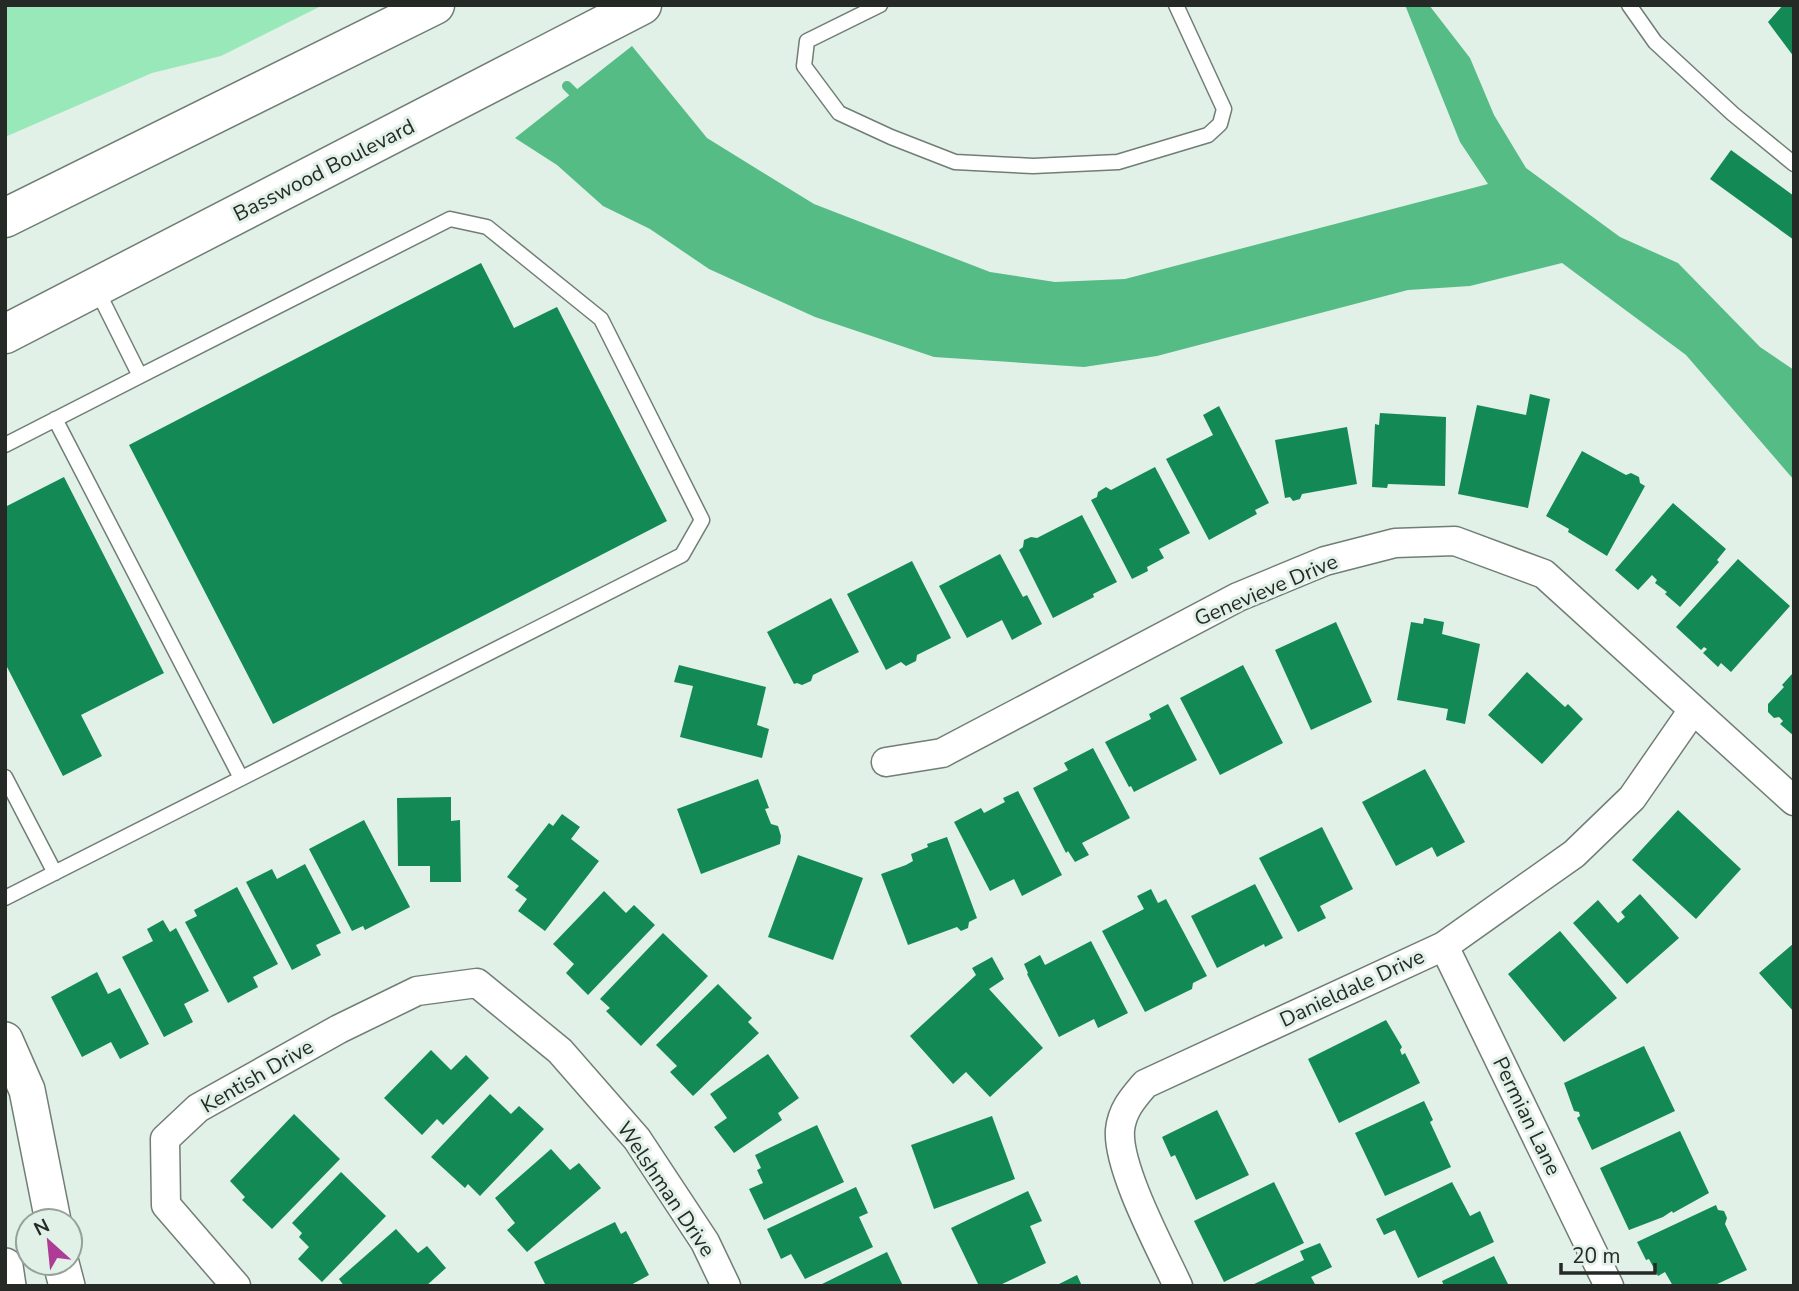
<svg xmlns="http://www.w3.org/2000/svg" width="1799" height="1291" viewBox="0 0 1799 1291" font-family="'Nunito Sans',sans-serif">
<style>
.green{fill:#99e8b9}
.water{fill:#56bc85}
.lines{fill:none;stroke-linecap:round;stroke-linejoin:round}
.stream{stroke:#56bc85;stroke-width:10}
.building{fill:#138955}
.service-casing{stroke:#707e75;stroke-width:17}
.minor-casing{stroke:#707e75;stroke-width:31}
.tertiary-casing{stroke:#707e75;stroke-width:38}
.secondary-casing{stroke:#707e75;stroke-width:41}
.service{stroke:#fff;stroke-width:14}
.minor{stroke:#fff;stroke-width:28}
.tertiary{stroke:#fff;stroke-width:35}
.secondary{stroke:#fff;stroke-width:38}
.labels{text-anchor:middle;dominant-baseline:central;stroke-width:6;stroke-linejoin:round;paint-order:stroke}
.street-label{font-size:21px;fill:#252a27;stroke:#e1f1e7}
</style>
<rect width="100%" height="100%" fill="#e1f1e7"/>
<!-- green -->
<path class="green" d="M5,5H323L221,56L152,73L5,137Z"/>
<!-- water -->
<path class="water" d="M1405,5H1429L1470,58L1494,115L1526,168L1620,237L1678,263L1760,347L1794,370V480L1686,355L1562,263L1470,286L1408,290L1157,356L1084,367L934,357L815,317L709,269L650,229L603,206L557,165L515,138L632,46L707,138L814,204L990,272L1055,282L1125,279L1488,184L1460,142Z"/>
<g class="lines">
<!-- stream -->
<path class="stream" d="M567,86L582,101"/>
</g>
<!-- building -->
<path class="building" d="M1783,5H1794V57L1768,22Z
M1731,150L1794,196V240L1710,179Z
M481,263L514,328L557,307L667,521L273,724L129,445Z
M1530,394L1550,399L1528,508L1458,494L1477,405L1526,415Z
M1219,406L1269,503L1255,510L1257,514L1209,540L1166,459L1213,435L1203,415Z
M1380,413L1446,417L1445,486L1388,484L1387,488L1372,487L1375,424L1379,425Z
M1347,427L1357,484L1302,494L1300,499L1293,501L1290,497L1285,498L1275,440Z
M1582,451L1626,475L1631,473L1639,477L1640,483L1645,486L1607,556L1568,532L1569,529L1546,516Z
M1155,467L1190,533L1159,549L1164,558L1147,567L1148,571L1132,579L1091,500L1097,497L1098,492L1106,487L1111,490Z
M64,477L164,673L81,715L102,756L63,776L5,663V507Z
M1673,503L1726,549L1717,560L1719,562L1680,607L1665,594L1667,592L1655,583L1657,580L1652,575L1638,590L1615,570Z
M1082,515L1117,582L1093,594L1094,597L1053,618L1019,550L1023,547L1024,540L1031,537L1037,538Z
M1000,554L1023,597L1027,595L1042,624L1012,640L1002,620L967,638L939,586Z
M1738,559L1790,606L1731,672L1721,663L1718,667L1703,653L1707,649L1704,647L1701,650L1676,627Z
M912,561L951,638L917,655L916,661L906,666L901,662L886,670L847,594Z
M831,598L859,652L813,675L811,681L802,685L797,683L794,684L767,632Z
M1424,618L1444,622L1442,634L1480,644L1465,724L1446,720L1448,709L1397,700L1411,622L1423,624Z
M1336,622L1372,702L1311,730L1275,650Z
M679,665L766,687L757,725L769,729L762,758L680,737L693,686L674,682Z
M1243,665L1283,743L1220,775L1180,698Z
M1527,672L1565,707L1568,704L1583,719L1542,764L1488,715Z
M1792,674L1794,675V736L1780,724L1783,721L1779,717L1774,718L1768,712V704L1784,687L1782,685Z
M1168,704L1197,760L1134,792L1131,786L1129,787L1105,742L1151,719L1149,714Z
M1093,748L1130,818L1082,843L1089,855L1075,862L1068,851L1066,853L1033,788L1068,770L1064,763Z
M1425,769L1465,842L1437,857L1432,847L1396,866L1362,802Z
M758,779L769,808L765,809L771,824L778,826L781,836L780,844L701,874L677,809Z
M1018,791L1062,875L1022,896L1014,879L990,891L954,822L981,808L984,813L1005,802L1003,798Z
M451,797V821L460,820L461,882H430V866H398L397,798Z
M1678,810L1741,869L1696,919L1632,860Z
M562,814L580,827L571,839L599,861L545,931L518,911L527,899L515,890L519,886L507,877L549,823L553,826Z
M364,820L410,907L365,930L363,926L352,931L309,849Z
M1322,827L1353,889L1320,906L1326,918L1298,932L1259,858Z
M947,837L977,918L969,922L968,928L961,931L957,927L908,945L881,874L906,865L913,861L911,854L928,847L927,844Z
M798,855L863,878L833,960L768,937Z
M305,864L341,933L316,945L321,955L292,970L246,882L272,869L277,879Z
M1255,884L1283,938L1265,947L1264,944L1217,968L1191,916Z
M237,887L278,964L253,977L258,987L228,1003L185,922L197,916L194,910Z
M1151,889L1158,903L1166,899L1207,976L1193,983L1192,989L1145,1012L1102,931L1144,909L1137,896Z
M604,891L626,913L634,905L655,925L588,995L566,973L574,964L553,944Z
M1640,894L1679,938L1627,984L1573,923L1598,900L1618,923L1625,917L1621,912Z
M163,920L170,932L176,928L209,991L184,1004L193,1022L164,1037L122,957L153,941L147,929Z
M1560,931L1617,998L1564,1042L1508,974Z
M663,933L708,976L641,1046L606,1011L610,1008L600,999Z
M1091,941L1128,1013L1098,1028L1094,1019L1059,1037L1027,974L1028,973L1024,964L1040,955L1045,965Z
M1794,943V1012L1759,973Z
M992,957L1004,979L989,989L1043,1048L990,1097L966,1072L953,1084L910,1036L976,975L972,968Z
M97,972L108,994L120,988L149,1044L120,1059L111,1042L82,1057L51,997Z
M718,984L752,1018L748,1022L759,1033L693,1096L670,1072L677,1066L656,1045Z
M1386,1020L1402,1047L1400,1050L1402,1055L1405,1053L1420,1083L1339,1123L1308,1059Z
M1644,1046L1675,1111L1592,1150L1577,1118L1580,1116L1579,1112L1574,1111L1564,1083Z
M431,1050L451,1070L466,1055L489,1078L443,1125L437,1119L422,1135L384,1098Z
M768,1054L799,1098L778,1113L782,1120L734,1153L714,1127L727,1118L710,1094Z
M490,1094L511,1114L519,1106L544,1129L480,1196L468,1184L465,1188L431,1157Z
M1424,1101L1433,1120L1430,1122L1451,1167L1385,1196L1355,1133Z
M1217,1110L1249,1175L1196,1200L1175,1155L1171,1157L1162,1137Z
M294,1114L340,1159L272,1229L242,1200L245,1197L230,1181Z
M992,1116L1015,1179L934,1209L911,1145Z
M817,1125L844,1182L764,1220L749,1189L763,1183L757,1170L761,1168L755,1155Z
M1680,1131L1709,1193L1673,1213L1672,1211L1663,1217L1629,1230L1600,1168Z
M551,1149L570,1170L579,1163L601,1188L527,1252L507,1230L515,1223L495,1198Z
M341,1172L386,1216L322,1282L298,1259L309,1247L299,1237L302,1233L292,1223Z
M1274,1182L1304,1243L1224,1282L1194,1221Z
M1452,1182L1470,1216L1480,1211L1494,1242L1418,1278L1395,1230L1384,1235L1376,1219Z
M856,1187L868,1213L859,1217L873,1247L805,1279L791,1254L781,1259L767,1229Z
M1028,1191L1042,1221L1030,1226L1046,1263L998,1286H979L951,1228Z
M1716,1205L1718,1210L1724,1211L1727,1218L1725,1224L1747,1270L1713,1286H1673L1665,1272L1658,1276L1649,1259L1646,1260L1637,1242Z
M615,1222L621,1234L626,1231L649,1275L629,1286H546L534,1262Z
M396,1229L418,1253L427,1246L446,1268L426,1286H344L339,1279Z
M1320,1243L1332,1267L1311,1277L1316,1286H1250L1304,1260L1300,1251Z
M887,1252L903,1286H818Z
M1494,1256L1509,1286H1444L1442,1281Z
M1077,1275L1082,1286H1055Z"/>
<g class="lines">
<!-- service casing -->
<g class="service-casing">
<path id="service" d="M880,5L807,41L804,66L839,113L891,137L955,162L1033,166L1118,162L1208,135L1220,124L1224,109L1176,5
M1629,5L1655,42L1733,114L1794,164
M55,419L241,778
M5,445L140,376
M5,777L55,873
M5,898L682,555L702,520L601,319L487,227L450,219L140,376L96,288"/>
</g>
<!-- minor casing -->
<g class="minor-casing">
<path id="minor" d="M886,762L942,753L1238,597L1325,561L1395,543L1455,541L1544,574L1794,801
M1444,946L1609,1286
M236,1286L166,1205L165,1139L198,1108L339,1029L417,991L477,983L560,1051L637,1139L705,1242L726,1286
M1178,1286C1161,1249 1117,1168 1120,1130C1122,1110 1133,1098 1145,1084L1444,946L1574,854L1632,798L1693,710"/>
</g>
<!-- tertiary casing -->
<g class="tertiary-casing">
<path id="tertiary" d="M5,1040L27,1090L53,1221
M61,1263L67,1286
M5,1266L8,1286"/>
</g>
<!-- secondary casing -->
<g class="secondary-casing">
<path id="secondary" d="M5,218L435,5
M5,334L642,5"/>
</g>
<!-- service -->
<use href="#service" class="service"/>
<!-- minor -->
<use href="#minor" class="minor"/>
<!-- tertiary -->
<use href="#tertiary" class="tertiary"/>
<!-- secondary -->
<use href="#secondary" class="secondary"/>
</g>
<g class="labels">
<!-- street labels -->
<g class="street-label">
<text transform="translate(324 170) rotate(-27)">Basswood Boulevard</text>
<text transform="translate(1266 590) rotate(-23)">Genevieve Drive</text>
<text transform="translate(1352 988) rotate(-25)">Danieldale Drive</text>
<text transform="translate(257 1076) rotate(-30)">Kentish Drive</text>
<text transform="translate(1527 1116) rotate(64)">Permian Lane</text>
<text transform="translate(666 1189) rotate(56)">Welshman Drive</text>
</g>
</g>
<!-- border -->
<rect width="1799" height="1291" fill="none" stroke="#252a27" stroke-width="14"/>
<!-- north arrow -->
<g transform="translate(49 1242) rotate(333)"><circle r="33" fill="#e1f1e7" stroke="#96a19a" stroke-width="2"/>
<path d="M0-5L12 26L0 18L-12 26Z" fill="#ae3b95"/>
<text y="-10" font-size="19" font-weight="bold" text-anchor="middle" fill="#252a27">N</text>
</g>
<!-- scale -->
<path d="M1561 1263v10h94v-10" fill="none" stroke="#252a27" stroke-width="3.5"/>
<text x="1572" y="1263" font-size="21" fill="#252a27" stroke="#e1f1e7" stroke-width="5" paint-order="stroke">20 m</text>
</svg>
